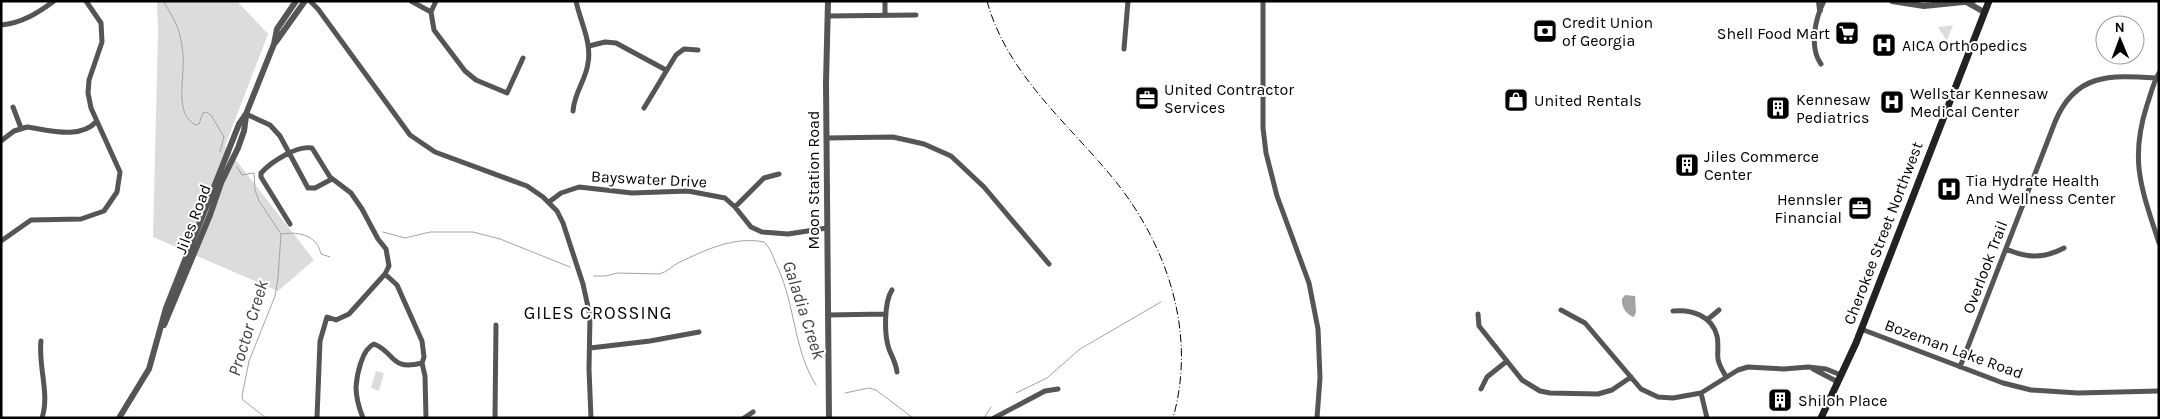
<svg xmlns="http://www.w3.org/2000/svg" width="2160" height="419" viewBox="0 0 2160 419" font-family="Karla,sans-serif">
<style>
.green{fill:#dcdcdc}
.water{fill:#a3a3a3}
.lines{fill:none;stroke-linecap:round;stroke-linejoin:round}
.stream{stroke:#a3a3a3;stroke-width:1}
.minor{stroke:#555;stroke-width:5}
.tertiary{stroke:#555;stroke-width:6}
.secondary{stroke:#222;stroke-width:7}
.rail{stroke:#000;stroke-width:1;stroke-dasharray:8 2.5 1 2.5;stroke-linecap:butt}
.labels{text-anchor:middle;dominant-baseline:central;stroke-width:4;stroke-linejoin:round;paint-order:stroke}
.poi-label{font-size:16px;fill:#000;stroke:#fff;text-anchor:start}
.street-label{font-size:16px;fill:#000;stroke:#fff}
.water-label{font-size:18px;font-style:italic;fill:#444;stroke:#fff}
.neighbourhood-label{font-size:18px;letter-spacing:1px;fill:#000;stroke:#fff}
</style>
<rect width="100%" height="100%" fill="#fff"/>
<!-- green -->
<path class="green" d="M157,1H237L268,34L225,146L314,260L278,291L153,237L158,32Z
M1953,25L1947,41L1938,27Z
M376,371L384,373L379,391L371,388Z"/>
<!-- water -->
<path class="water" d="M1625,295L1635,296L1636,312L1634,317C1626,315 1621,306 1622,299Z"/>
<g class="lines">
<!-- stream -->
<path class="stream" d="M163,1C169,11 176,21 179,32C182,43 184,56 183,67C183,84 176,116 196,125L199,124L203,113L206,112L211,115L224,137L220,152
M237,167L242,175L254,173L255,190L259,201L281,234L278,278L275,296L249,361L242,396L243,400L266,418
M383,232L405,238L430,232H473L500,239L570,267
M282,234C293,232 308,233 316,243C319,246 320,251 321,254L330,257
M594,276H606L617,273L659,274C667,272 671,267 678,263C705,250 734,236 764,242C772,250 773,258 778,268C795,305 794,351 816,385
M845,393L869,388L876,390L913,418
M1016,393L1047,378L1080,349L1161,302
M984,418L991,407"/>
<!-- minor -->
<path class="minor" d="M310,1L318,9L410,135L435,152L527,186L543,197L557,211L563,223L583,284L590,316L589,369L591,418
M411,1L431,12
M436,1L431,12L434,30L465,71L476,80L507,93L523,58
M885,1V15
M1263,1V128L1266,153L1277,196L1309,283L1318,329L1320,378L1317,418
M828,16L916,15
M1,25C22,23 38,13 54,1
M589,46L605,42L616,43L666,70
M1124,49L1128,1
M1821,64C1809,47 1815,19 1824,1
M2159,73C2153,83 2151,94 2147,105C2129,161 2142,190 2159,243
M13,107L21,128
M644,108L676,55L684,49L698,50
M573,111C574,93 586,80 588,63C592,42 580,21 576,1
M246,114L270,125L280,136L308,188H315L332,179
M827,138L893,137L924,144L951,156L984,187L1049,264
M1,141L14,131L27,127C49,130 80,140 97,121
M549,202L561,193L579,187L632,193L688,191L725,198L735,207L751,227L762,232L788,234L827,228
M735,207L764,178L779,174
M290,224L261,177V173C271,162 297,145 312,148L330,177L351,193L362,209L378,239L386,249L389,266L385,274L349,314L336,320L327,317L320,341L317,418
M1,241L31,220L81,219L104,211L117,192L120,172L91,108L88,93L89,80L102,42L101,23L86,1
M2006,249C2027,258 2043,259 2064,248
M385,274L397,285L422,341L424,357L422,363L425,376L426,418
M892,290C884,302 884,335 889,349C892,357 896,363 897,372
M1561,310L1585,323L1641,389L1658,397L1673,398L1701,393L1738,370L1748,367L1784,369L1808,367L1826,369L1841,375
M1673,311C1692,309 1712,316 1717,336C1719,344 1717,352 1718,359C1719,366 1724,372 1726,377
M1478,314L1479,326L1522,380L1540,391L1550,393L1598,394L1612,390L1631,377
M828,315L886,314
M1707,320L1719,310
M1861,329L2003,383L2031,390L2078,393L2159,391
M41,341C38,366 50,394 42,418
M590,348L650,341L699,332
M1960,367L2055,122C2075,73 2110,75 2156,78
M1813,369L1838,382
M1481,389L1487,377L1507,361
M1701,393L1707,418
M363,418C359,408 356,397 356,387C357,374 362,349 374,344C396,353 390,371 422,363
M495,418L496,325
M744,418L753,412
M994,418L1045,391L1058,389"/>
<!-- tertiary -->
<path class="tertiary" d="M828,1L826,83L829,418
M1819,1L1820,10
M1892,1L1924,6L1973,1
M1968,3L1984,12
M275,43L305,1
M164,325L210,215L221,183L238,148L244,131L246,116
M119,418L149,369L166,308L239,124L246,114L274,44L277,29L296,1"/>
<!-- secondary -->
<path class="secondary" d="M1821,418L1856,343L1989,1"/>
<!-- rail -->
<path class="rail" d="M987,1C1006,71 1062,118 1107,171C1165,238 1198,330 1173,418"/>
</g>
<!-- icons -->
<defs>
<g id="bank-square" transform="scale(1.25)"><rect x="-9" y="-9" width="18" height="18" rx="4" fill="#000" stroke="#fff"/><path d="M-6-4H6V4H-6ZM0-2.3a2.3 2.3 0 1 0 0 4.6a2.3 2.3 0 1 0 0-4.6Z" fill="#fff"/></g>
<g id="supermarket-square" transform="scale(1.25)"><rect x="-9" y="-9" width="18" height="18" rx="4" fill="#000" stroke="#fff"/><path d="M-6-5.5h2.5l.6 2H6L4.5 2H-2.5L-4.4-4H-6ZM-1.5 3.2a1.3 1.3 0 1 0 .1 0ZM3 3.2a1.3 1.3 0 1 0 .1 0Z" fill="#fff"/></g>
<g id="hospital-square" transform="scale(1.25)"><rect x="-9" y="-9" width="18" height="18" rx="4" fill="#000" stroke="#fff"/><path d="M-5-5h3v3.5h4V-5h3V5h-3V1.5h-4V5h-3Z" fill="#fff"/></g>
<g id="office-square" transform="scale(1.25)"><rect x="-9" y="-9" width="18" height="18" rx="4" fill="#000" stroke="#fff"/><path d="M-6-3h4V-5.5h4V-3h4V5H-6ZM-1-4.5V-3h2v-1.5ZM-6 0V1H6V0Z" fill="#fff"/></g>
<g id="shop-square" transform="scale(1.25)"><rect x="-9" y="-9" width="18" height="18" rx="4" fill="#000" stroke="#fff"/><path d="M-5-2.5h2.3a2.7 3.5 0 0 1 5.4 0H5L5.5 6h-11ZM-1.5-2.5h3a1.5 2.3 0 0 0-3 0Z" fill="#fff"/></g>
<g id="building-square" transform="scale(1.25)"><rect x="-9" y="-9" width="18" height="18" rx="4" fill="#000" stroke="#fff"/><path d="M-4-6H4V6H1V3H-1V6H-4ZM-2.5-4.3h1.7v1.8h-1.7ZM.8-4.3h1.7v1.8H.8ZM-2.5-1h1.7V.8h-1.7ZM.8-1h1.7V.8H.8Z" fill="#fff"/></g>
</defs>
<g fill-rule="evenodd">
<use href="#bank-square" x="1545" y="31"/>
<use href="#supermarket-square" x="1847" y="33"/>
<use href="#hospital-square" x="1884" y="45"/>
<use href="#office-square" x="1147" y="98"/>
<use href="#shop-square" x="1516" y="100"/>
<use href="#hospital-square" x="1892" y="102"/>
<use href="#building-square" x="1778" y="108"/>
<use href="#building-square" x="1687" y="165"/>
<use href="#hospital-square" x="1949" y="189"/>
<use href="#office-square" x="1860" y="208"/>
<use href="#building-square" x="1780" y="400"/>
</g>
<g class="labels">
<!-- poi labels -->
<g class="poi-label">
<text x="1562" y="22">Credit Union<tspan x="1562" dy="18">of Georgia</tspan></text>
<text x="1830" y="33" text-anchor="end">Shell Food Mart</text>
<text x="1902" y="45">AICA Orthopedics</text>
<text x="1164" y="89">United Contractor<tspan x="1164" dy="18">Services</tspan></text>
<text x="1910" y="93">Wellstar Kennesaw<tspan x="1910" dy="18">Medical Center</tspan></text>
<text x="1796" y="99">Kennesaw<tspan x="1796" dy="18">Pediatrics</tspan></text>
<text x="1534" y="100">United Rentals</text>
<text x="1704" y="156">Jiles Commerce<tspan x="1704" dy="18">Center</tspan></text>
<text x="1966" y="180">Tia Hydrate Health<tspan x="1966" dy="18">And Wellness Center</tspan></text>
<text x="1842" y="199" text-anchor="end">Hennsler<tspan x="1842" dy="18">Financial</tspan></text>
<text x="1798" y="400">Shiloh Place</text>
</g>
<!-- street labels -->
<g class="street-label">
<text transform="translate(649 179) rotate(3)">Bayswater Drive</text>
<text transform="translate(813 180) rotate(-90)">Moon Station Road</text>
<text transform="translate(193 219) rotate(-69)">Jiles Road</text>
<text transform="translate(1883 233) rotate(-69)">Cherokee Street Northwest</text>
<text transform="translate(1985 267) rotate(-69)">Overlook Trail</text>
<text transform="translate(1954 349) rotate(20)">Bozeman Lake Road</text>
</g>
<!-- water labels -->
<g class="water-label">
<text transform="translate(804 310) rotate(72)">Galadia Creek</text>
<text transform="translate(248 328) rotate(-73)">Proctor Creek</text>
</g>
<!-- neighbourhood labels -->
<g class="neighbourhood-label">
<text x="598" y="313">GILES CROSSING</text>
</g>
</g>
<!-- border -->
<rect width="2160" height="419" fill="none" stroke="#000000" stroke-width="5"/>
<!-- north arrow -->
<g transform="translate(2120 40) rotate(359)"><circle r="24" fill="#ffffff" stroke="#999999"/>
<path d="M0-4L9 19L0 12L-9 19Z" fill="#000000"/>
<text y="-8" font-size="14" font-weight="bold" text-anchor="middle" fill="#000000">N</text>
</g>
</svg>
